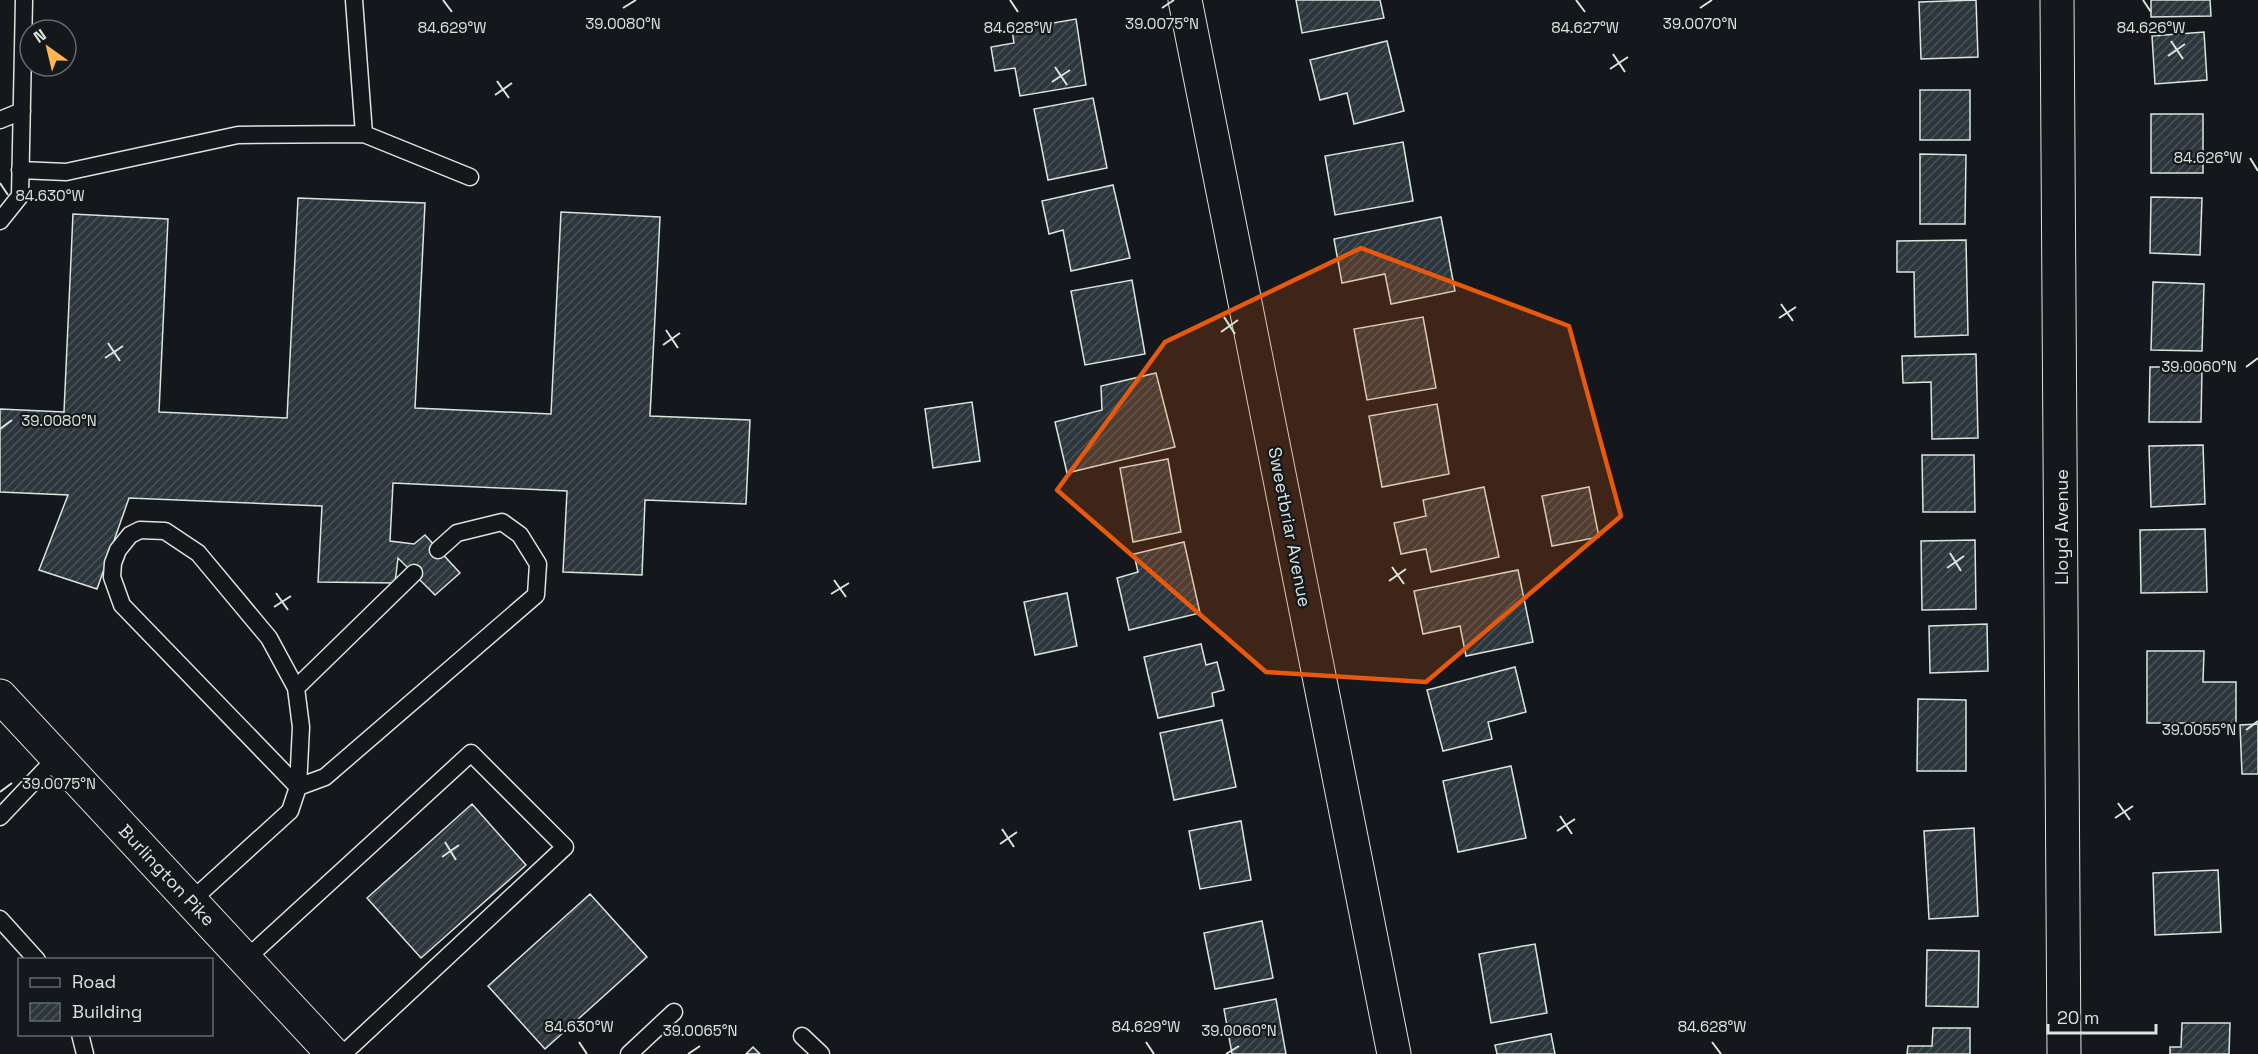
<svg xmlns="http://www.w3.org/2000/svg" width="2258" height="1054" viewBox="0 0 2258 1054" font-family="'Space Grotesk',sans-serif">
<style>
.building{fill:url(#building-hatch);stroke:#d8e6dc;stroke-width:1.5}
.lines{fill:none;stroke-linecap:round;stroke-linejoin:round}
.lane-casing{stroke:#d8e6dc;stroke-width:19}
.street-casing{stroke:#d8e6dc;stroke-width:35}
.primary-casing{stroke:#d8e6dc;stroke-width:35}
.lane{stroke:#14181c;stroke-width:16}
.street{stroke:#14181c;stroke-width:33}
.primary{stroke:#14181c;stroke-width:33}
.marked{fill:#e8590c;fill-opacity:0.2;stroke:#e8590c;stroke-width:4.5;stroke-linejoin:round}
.ticks{fill:none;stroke:#d8e6dc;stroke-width:2}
.labels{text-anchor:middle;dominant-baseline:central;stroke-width:4.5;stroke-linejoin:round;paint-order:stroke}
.street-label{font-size:18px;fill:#d8e6dc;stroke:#14181c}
.ticks-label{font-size:15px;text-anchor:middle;fill:#d8e6dc;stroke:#14181c;stroke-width:4.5;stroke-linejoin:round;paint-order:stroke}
</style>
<defs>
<pattern id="building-hatch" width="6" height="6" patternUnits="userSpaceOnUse" patternTransform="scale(1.5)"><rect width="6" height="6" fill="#2c363c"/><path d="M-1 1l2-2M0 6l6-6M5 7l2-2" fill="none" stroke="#4a5358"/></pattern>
</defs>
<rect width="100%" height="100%" fill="#14181c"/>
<!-- building -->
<path class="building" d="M1296,0H1380L1384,18L1302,33Z
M1976,0L1978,57L1921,59L1919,2Z
M2151,0H2210L2211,16L2151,17Z
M1076,19L1086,85L1020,96L1015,68L995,71L991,47L1014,43L1012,30Z
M2204,32L2207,80L2155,84L2152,36Z
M1387,41L1404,111L1354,124L1347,93L1320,100L1310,60Z
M1920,90H1970V140H1920Z
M1093,98L1107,168L1048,180L1034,109Z
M2151,114H2203V173H2151Z
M1403,142L1413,201L1335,215L1325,156Z
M1920,154L1966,155L1965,224H1920Z
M1113,185L1130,258L1071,271L1063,230L1049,234L1042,201Z
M2151,197L2202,198L2200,255L2150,253Z
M298,198L425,203L415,408L551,414L561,212L660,217L650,416L750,420L746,504L645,500L642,575L563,572L567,491L393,483L390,541L414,544L425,535L460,573L435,595L398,558L395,583L318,582L322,506L129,498L97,589L39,570L68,495L0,492V409L64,412L73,214L168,219L159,412L287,418Z
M1441,217L1455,291L1391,304L1385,274L1342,283L1334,239Z
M1966,240L1968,335L1915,337L1914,272H1897V241Z
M1132,280L1145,354L1085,365L1071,291Z
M2153,282L2204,284L2202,351L2151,350Z
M1423,317L1436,388L1367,400L1354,329Z
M1976,354L1978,438L1932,439L1931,382L1903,383L1902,356Z
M2150,367H2202L2201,422H2149Z
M1156,373L1175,447L1067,473L1055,422L1102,410L1101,386Z
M972,402L980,461L933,468L925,409Z
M1437,404L1449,474L1382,487L1369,416Z
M2203,445L2205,504L2151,507L2149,446Z
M1922,455H1974L1975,512H1923Z
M1168,459L1181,532L1133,542L1120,468Z
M1484,487L1499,557L1431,572L1426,549L1401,554L1394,523L1426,516L1423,500Z
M1589,487L1599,537L1552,546L1542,496Z
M2205,529L2207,592L2141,593L2140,530Z
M1975,540L1976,609L1922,610L1921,541Z
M1184,542L1200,613L1129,630L1117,578L1138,572L1134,554Z
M1518,570L1533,642L1466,656L1460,626L1423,634L1414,591Z
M1067,593L1077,646L1035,655L1024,602Z
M1987,624L1988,671L1930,673L1929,626Z
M1201,644L1206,665L1217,662L1224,690L1212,693L1214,706L1158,718L1144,657Z
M2147,651H2204L2203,682H2236V723H2147Z
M1515,667L1526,712L1488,722L1492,739L1443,751L1427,690Z
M1918,699L1966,700V771H1917Z
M1222,720L1236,787L1174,800L1160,733Z
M2258,724V774H2242L2240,725Z
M1511,766L1526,838L1458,852L1443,781Z
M472,804L526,865L421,958L367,898Z
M1241,821L1251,880L1200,889L1189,831Z
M1974,828L1978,916L1929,919L1924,831Z
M2218,870L2221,932L2155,935L2153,873Z
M590,894L647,957L545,1049L488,986Z
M1262,921L1273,978L1215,989L1204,933Z
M1535,944L1547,1013L1491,1023L1479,954Z
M1927,950L1979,951L1978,1007L1926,1006Z
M1276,999L1286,1054H1232L1224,1009Z
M2182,1023H2230L2229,1054H2170V1047H2181Z
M1933,1028H1970V1054H1907L1908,1046H1932Z
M1551,1034L1555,1054H1497L1495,1045Z
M753,1047L760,1054H746Z"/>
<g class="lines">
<!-- lane casing -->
<g class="lane-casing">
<path id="lane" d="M0,120L22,111
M364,134L470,177
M20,170L66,172L238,135L364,134L354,0
M0,221L20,196L24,0
M296,688L414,573
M0,817L57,757
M191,901L290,811L298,787L301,727L296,688L269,638L198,553L165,531L140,530L130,535L118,550L113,563L112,577L122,605L298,787L325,777L536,595L538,564L520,535L502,522L457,533L438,550
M0,919L37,960
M246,959L471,753L565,847L343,1054
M80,1034L85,1054
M802,1036L821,1054
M629,1054L674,1012"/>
</g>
<!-- street casing -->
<g class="street-casing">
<path id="street" d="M1185,0L1394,1054
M2057,0L2064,1054"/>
</g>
<!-- primary casing -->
<g class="primary-casing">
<path id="primary" d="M0,696L333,1054"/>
</g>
<!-- lane -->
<use href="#lane" class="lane"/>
<!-- street -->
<use href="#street" class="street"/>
<!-- primary -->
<use href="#primary" class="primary"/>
</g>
<!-- marked area -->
<path class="marked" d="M1361,248L1569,326L1621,516L1426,682L1266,672L1057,490L1165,342Z"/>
<!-- ticks -->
<path class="ticks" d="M443,0L452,12M1010,0L1018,12M1576,0L1585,12M2143,0L2151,12M623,8L636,0M1162,8L1174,0M1700,8L1712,0M2171,41L2183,59M1613,54L1625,72M2168,56L2185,44M1055,67L1067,85M1610,69L1628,57M497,81L509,98M1052,82L1070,70M495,95L512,83M2250,158L2258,171M0,183L8,195M1781,304L1793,321M1224,317L1235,334M1779,318L1796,307M666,330L678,348M1221,332L1238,320M108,343L120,361M663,345L680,333M105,358L123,346M2246,367L2258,358M0,429L12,420M1950,553L1961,571M1392,567L1404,584M1947,568L1964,556M834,580L846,597M1389,581L1406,569M276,593L288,610M831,594L849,583M274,607L291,596M2246,730L2258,721M0,792L12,783M2118,803L2130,820M1560,816L1572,834M2115,818L2133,806M1002,829L1014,847M1557,831L1575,819M445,842L456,860M1000,844L1017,832M442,857L459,845M579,1042L587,1054M1146,1042L1154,1054M1712,1042L1721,1054M688,1054L700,1046M1226,1054L1239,1046"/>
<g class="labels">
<!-- street labels -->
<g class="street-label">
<text transform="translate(1290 527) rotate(79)">Sweetbriar Avenue</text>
<text transform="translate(2061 527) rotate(-90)">Lloyd Avenue</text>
<text transform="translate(167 875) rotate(47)">Burlington Pike</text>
</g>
</g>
<g class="ticks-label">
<text x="623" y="29">39.0080°N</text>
<text x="1162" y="29">39.0075°N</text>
<text x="1700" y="29">39.0070°N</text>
<text x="452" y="33">84.629°W</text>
<text x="1018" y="33">84.628°W</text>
<text x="1585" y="33">84.627°W</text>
<text x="2151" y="33">84.626°W</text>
<text x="2208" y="163">84.626°W</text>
<text x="50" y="201">84.630°W</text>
<text x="2199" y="372">39.0060°N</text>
<text x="59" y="426">39.0080°N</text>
<text x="2199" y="735">39.0055°N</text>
<text x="59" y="789">39.0075°N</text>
<text x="579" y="1032">84.630°W</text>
<text x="1146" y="1032">84.629°W</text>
<text x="1712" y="1032">84.628°W</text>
<text x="700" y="1036">39.0065°N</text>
<text x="1239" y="1036">39.0060°N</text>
</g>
<!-- legend -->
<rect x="18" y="958" width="195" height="78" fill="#14181c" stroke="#626a69" stroke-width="1.5"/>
<rect x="30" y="978" width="30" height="9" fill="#14181c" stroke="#626a69" stroke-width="1.5"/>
<text x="72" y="988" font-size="18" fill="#d8e6dc">Road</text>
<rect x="30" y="1003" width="30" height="18" fill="url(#building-hatch)" stroke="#626a69" stroke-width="1.5"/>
<text x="72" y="1018" font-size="18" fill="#d8e6dc">Building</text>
<!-- north arrow -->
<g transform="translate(48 48) rotate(326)"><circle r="28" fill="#14181c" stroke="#626a69" stroke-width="1.5"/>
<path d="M0-4.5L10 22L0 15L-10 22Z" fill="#ffb74d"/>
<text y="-9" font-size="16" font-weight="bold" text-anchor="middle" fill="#d8e6dc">N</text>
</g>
<!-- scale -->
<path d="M2048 1024v9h108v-9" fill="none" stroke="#d8e6dc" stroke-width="3"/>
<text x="2057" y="1024" font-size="18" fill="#d8e6dc" stroke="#14181c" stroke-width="4.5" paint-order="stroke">20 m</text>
</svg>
